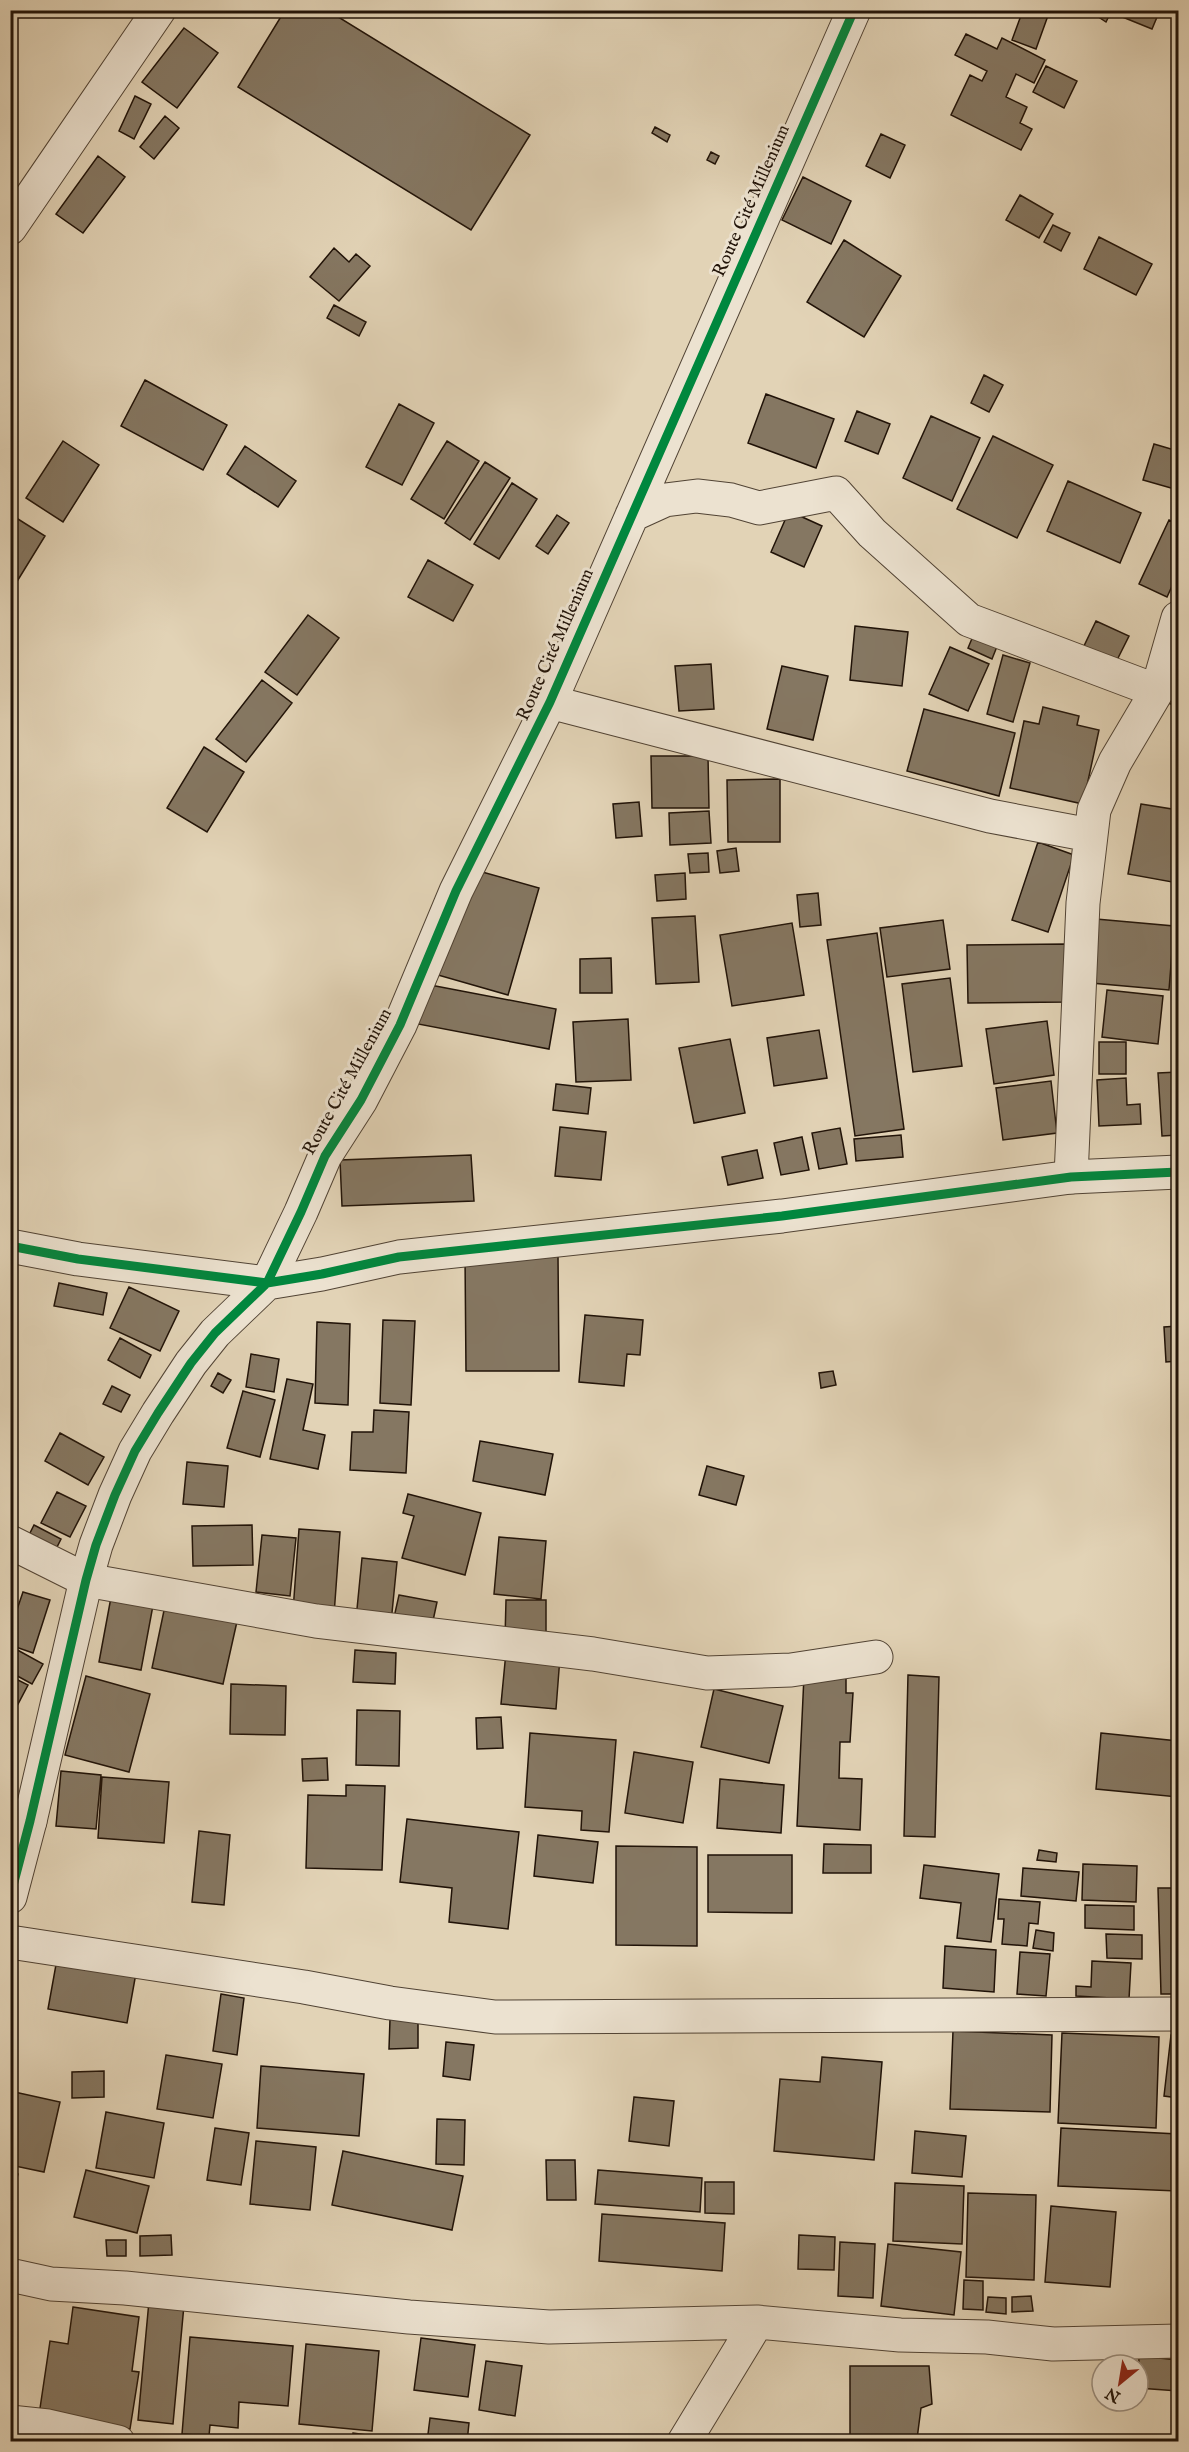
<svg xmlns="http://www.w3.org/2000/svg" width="1189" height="2452" viewBox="0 0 1189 2452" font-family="'IM FELL English',serif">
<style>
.building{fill:#857762;stroke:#211308;stroke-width:1.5}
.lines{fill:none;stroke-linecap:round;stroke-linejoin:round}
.minor-casing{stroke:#514334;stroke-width:35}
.tertiary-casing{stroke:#514334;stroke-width:35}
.minor{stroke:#ece2d0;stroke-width:33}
.tertiary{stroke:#ece2d0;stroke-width:33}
.cycleway-casing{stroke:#ece2d0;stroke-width:13}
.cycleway{stroke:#00873e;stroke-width:9}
.labels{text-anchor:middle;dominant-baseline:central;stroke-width:6;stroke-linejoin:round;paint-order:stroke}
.street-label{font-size:18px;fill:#211308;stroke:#ece2d0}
</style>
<rect width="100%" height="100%" fill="#e2d3b6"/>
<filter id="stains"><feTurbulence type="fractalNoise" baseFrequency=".00333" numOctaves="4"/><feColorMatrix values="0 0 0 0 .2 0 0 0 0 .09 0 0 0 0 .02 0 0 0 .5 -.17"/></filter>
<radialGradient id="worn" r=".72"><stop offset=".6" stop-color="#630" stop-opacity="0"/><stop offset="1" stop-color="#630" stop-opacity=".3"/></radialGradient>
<!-- building -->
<path class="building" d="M285,10H327L530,135L471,230L238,87Z
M1023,10H1050L1036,49L1012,40Z
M1096,10H1112L1106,22L1094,14Z
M1122,10H1160L1152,29L1120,16Z
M184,28L218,53L177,108L142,82Z
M966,34L997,49L1002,38L1045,60L1034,83L1016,74L1006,97L1027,107L1020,123L1032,129L1021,150L951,115L970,75L982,81L987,71L955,55Z
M1046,66L1077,81L1064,108L1033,92Z
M135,96L151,104L134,139L119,131Z
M165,116L179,128L154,159L140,147Z
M655,127L670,135L667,142L652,133Z
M881,134L905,145L890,178L866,166Z
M711,152L719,156L715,164L707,160Z
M98,156L125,177L83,233L56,214Z
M803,177L851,201L831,244L782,220Z
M1020,195L1053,214L1039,238L1006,220Z
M1053,225L1070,233L1061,251L1044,242Z
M1099,237L1152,264L1136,295L1084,269Z
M844,240L901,276L864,337L807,302Z
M334,248L349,262L356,254L370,266L339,301L310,277Z
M334,305L366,322L359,336L327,318Z
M984,375L1003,385L989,412L971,403Z
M145,380L227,425L203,470L121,426Z
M766,394L834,419L816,468L748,443Z
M399,404L434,423L402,485L366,467Z
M857,411L890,424L878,454L845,441Z
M931,416L980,438L952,501L903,478Z
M993,436L1053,465L1017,538L957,509Z
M63,441L99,465L63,522L26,498Z
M447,441L479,461L444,519L411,499Z
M1154,444L1178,451V490L1143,480Z
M245,446L296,481L278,507L227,474Z
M485,462L510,478L470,540L445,523Z
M1068,481L1141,513L1120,563L1047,531Z
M512,483L537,499L499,559L474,544Z
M789,511L822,526L804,567L771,552Z
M10,514L45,536L13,588L10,587Z
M557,515L569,523L548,554L536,546Z
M1169,520L1178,525V573L1167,597L1139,584Z
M428,560L473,585L453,621L408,597Z
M308,615L339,638L297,695L265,672Z
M1096,621L1129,636L1115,664L1083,648Z
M855,626L908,632L902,686L850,680Z
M976,629L1000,639L992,659L968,648Z
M950,647L989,664L968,711L929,694Z
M1178,653V707L1161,700Z
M1003,655L1030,663L1013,722L987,714Z
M711,664L714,709L679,711L675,666Z
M782,666L828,676L813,740L767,729Z
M262,680L292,703L246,762L216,739Z
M1043,707L1079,716L1077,725L1099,730L1083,804L1010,788L1024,721L1039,724Z
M924,709L1015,733L999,796L907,771Z
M204,747L244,772L207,832L167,808Z
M651,756H708L709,808H652Z
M780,779V842H728L727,780Z
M639,802L642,836L616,838L613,804Z
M1141,804L1178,810V847L1172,882L1128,874Z
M709,811L711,843L670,845L669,813Z
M1038,842L1074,855L1048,932L1012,920Z
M736,848L739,871L720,873L717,851Z
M708,853L709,872L690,873L688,854Z
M468,868L539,888L508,995L438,975Z
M685,873L686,899L657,901L655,875Z
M818,893L821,925L800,927L797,895Z
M695,916L699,982L656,984L652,918Z
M1096,919L1174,926L1169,990L1091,983Z
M943,920L950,969L887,977L880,928Z
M792,923L804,995L732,1006L720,935Z
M877,933L904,1129L855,1136L827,940Z
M1067,944L1068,1002L968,1003L967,945Z
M611,958L612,993H580V959Z
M950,978L962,1066L913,1072L902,984Z
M425,984L556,1009L549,1049L418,1024Z
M1107,990L1163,996L1158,1044L1102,1037Z
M628,1019L631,1080L576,1082L573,1022Z
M1047,1021L1054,1075L994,1084L986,1029Z
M819,1030L827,1078L774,1086L767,1038Z
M730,1039L745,1113L694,1123L679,1048Z
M1099,1042H1126V1074H1099Z
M1178,1072V1135L1162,1136L1158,1073Z
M1126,1078L1127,1105L1140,1104L1141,1124L1099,1126L1097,1080Z
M1051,1081L1057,1133L1003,1140L996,1088Z
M556,1084L591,1088L588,1114L553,1110Z
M560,1127L606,1132L601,1180L555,1176Z
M840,1128L847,1164L819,1169L812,1133Z
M901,1135L903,1157L856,1161L854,1139Z
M802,1137L809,1170L781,1175L774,1143Z
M757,1150L763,1178L728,1185L722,1157Z
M471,1155L474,1201L342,1206L340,1160Z
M465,1256H558L559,1371H466Z
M59,1283L107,1293L103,1315L54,1306Z
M129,1287L179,1311L160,1351L110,1328Z
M585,1315L643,1320L640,1355L627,1354L624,1386L579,1382Z
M383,1320L415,1321L411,1405L380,1403Z
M317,1322L350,1324L348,1405L315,1403Z
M1178,1326V1361L1166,1362L1164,1327Z
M120,1338L151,1355L140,1378L108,1360Z
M251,1354L279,1359L274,1392L246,1387Z
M833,1371L836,1385L821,1388L819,1373Z
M218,1373L231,1380L223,1393L211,1386Z
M287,1379L313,1384L303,1430L325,1435L318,1469L270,1459Z
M112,1386L130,1395L121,1412L103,1404Z
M243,1391L275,1400L260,1457L227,1448Z
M374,1410L409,1412L406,1473L350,1470L352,1432H373Z
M60,1433L104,1457L88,1485L45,1461Z
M480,1441L553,1454L545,1495L473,1481Z
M187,1462L228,1466L224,1507L183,1504Z
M707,1466L744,1476L736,1505L699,1495Z
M57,1492L86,1506L70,1537L41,1523Z
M408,1494L481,1513L465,1575L402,1558L414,1516L403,1513Z
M34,1525L61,1539L51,1559L24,1545Z
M252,1525L253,1565L193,1566L192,1526Z
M299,1529L340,1532L334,1615L293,1611Z
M262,1535L296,1538L290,1596L256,1592Z
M499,1537L546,1541L541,1599L494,1594Z
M362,1558L397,1562L391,1623L356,1619Z
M23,1592L50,1600L33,1653L10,1645V1630Z
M112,1592L154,1600L141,1670L99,1662Z
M399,1595L437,1602L431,1630L393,1622Z
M506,1600H546V1640L505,1639Z
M166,1601L238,1617L223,1684L152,1668Z
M12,1647L43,1664L32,1684L10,1672Z
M355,1650L396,1653L395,1684L353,1682Z
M506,1652L560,1657L556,1709L501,1704Z
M908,1675L939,1677L935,1837L904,1836Z
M10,1676L28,1685L17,1706L10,1703Z
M86,1676L150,1694L129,1772L65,1755Z
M804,1676L846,1678V1693H853L850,1742H840L839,1778L862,1779L860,1830L797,1826Z
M231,1684L286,1686L285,1735L230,1734Z
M714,1689L783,1706L769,1763L701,1747Z
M357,1710L400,1711L399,1766L356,1765Z
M501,1717L503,1748L477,1749L476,1718Z
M530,1733L616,1740L609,1832L581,1830L582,1811L525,1807Z
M1101,1733L1178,1741V1797L1096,1789Z
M634,1752L693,1762L683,1823L625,1813Z
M327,1758L328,1780L303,1781L302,1759Z
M61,1771L101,1775L96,1829L56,1826Z
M102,1777L169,1782L164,1843L98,1838Z
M720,1779L784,1785L781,1833L717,1828Z
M346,1785L385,1786L382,1870L306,1868L308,1795L346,1796Z
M407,1819L519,1832L508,1929L449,1922L452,1888L400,1882Z
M199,1831L230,1835L224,1905L192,1902Z
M538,1835L598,1842L593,1883L534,1876Z
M824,1844L871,1845V1873H823Z
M616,1846L697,1847V1946L616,1945Z
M1039,1850L1057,1853L1056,1862L1037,1860Z
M708,1855H792V1913L708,1912Z
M1083,1864L1137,1866L1136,1902L1082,1900Z
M924,1865L999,1874L991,1942L957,1938L961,1903L920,1898Z
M1023,1868L1079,1872L1076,1901L1021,1896Z
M1158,1888H1178V1994H1161Z
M999,1899L1040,1902L1038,1924L1029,1923L1027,1946L1002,1944L1004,1919H998Z
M1085,1905L1134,1906V1930L1085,1928Z
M1036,1930L1054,1933L1053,1951L1033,1948Z
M1106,1934L1142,1935V1959L1107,1958Z
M945,1946L996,1950L994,1992L943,1988Z
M1020,1952L1050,1954L1046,1996L1017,1994Z
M57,1959L136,1973L127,2023L48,2009Z
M1092,1961L1131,1963L1129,1999L1076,1996V1986L1091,1987Z
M221,1994L244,1998L237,2055L213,2051Z
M390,2019H418V2048L389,2049Z
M953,2031L1052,2035L1050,2112L950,2109Z
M1062,2033L1159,2037L1156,2128L1058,2123Z
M1171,2035L1178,2036V2098L1164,2096Z
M446,2042L474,2045L470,2080L443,2076Z
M166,2055L222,2064L213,2118L157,2109Z
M822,2057L882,2062L874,2160L774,2151L780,2079L820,2082Z
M261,2066L364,2074L359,2136L257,2128Z
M104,2071V2097L72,2098V2072Z
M10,2091L60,2102L44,2172L10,2165Z
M634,2097L674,2101L669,2146L629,2141Z
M106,2112L164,2123L154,2178L96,2168Z
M437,2119L465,2120L464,2165L436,2164Z
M215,2128L249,2133L241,2185L207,2180Z
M1061,2128L1178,2134L1177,2191L1058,2186Z
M915,2131L966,2136L962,2177L912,2173Z
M256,2141L316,2147L310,2210L250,2204Z
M343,2151L463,2176L452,2230L332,2205Z
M546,2160H575L576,2200H547Z
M86,2170L149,2186L137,2233L74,2217Z
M598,2170L702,2178L700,2212L595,2204Z
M10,2172L18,2174L10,2203Z
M705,2182H734V2214L705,2213Z
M895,2183L964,2186L962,2244L893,2241Z
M968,2193L1036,2195L1034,2280L966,2277Z
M1051,2206L1116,2212L1110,2287L1045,2282Z
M602,2214L725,2223L722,2271L599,2261Z
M171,2235L172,2255L140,2256V2236Z
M799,2235L835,2237L834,2270L798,2269Z
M106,2240H126V2256H107Z
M840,2242L875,2244L873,2298L838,2296Z
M888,2244L961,2252L954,2315L881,2306Z
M964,2280L983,2281V2310L963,2309Z
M1031,2296L1033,2311L1012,2312V2297Z
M988,2297L1006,2298V2314L986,2312Z
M149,2301L184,2305L173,2424L138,2420Z
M73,2307L139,2317L132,2371L139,2372L130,2429L39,2415L50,2341L68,2344Z
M190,2337L293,2346L288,2406L239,2402L238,2428L210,2425L209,2436L182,2434Z
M421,2338L475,2345L468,2397L414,2390Z
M306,2344L379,2351L372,2431L299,2424Z
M1139,2356L1178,2360V2391L1138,2388Z
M486,2361L522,2366L515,2416L479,2410Z
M850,2366H929L932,2404L921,2408L917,2439L850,2442Z
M430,2418L469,2423L467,2442H427Z
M353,2433L393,2439V2442H352Z"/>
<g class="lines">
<!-- minor casing -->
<g class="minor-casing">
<path id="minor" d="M10,228L159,10
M632,515L665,500L697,496L731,500L759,508L836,493L872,533L969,620L1157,691
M550,702L990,816L1090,835
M1071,1177L1083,903L1094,810L1115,762L1157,691L1178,618
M10,1246L78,1259L267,1283L301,1212L325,1156L361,1100L400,1025L456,891L550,702L854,10
M10,1542L86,1580L316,1621L593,1654L707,1673L791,1670L876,1657
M10,1813L30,1821
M10,1942L304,1987L390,2003L495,2017L1178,2014
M10,2275L51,2284L125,2288L409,2317L549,2327L757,2322L900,2335L987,2337L1053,2344L1178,2341
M10,2422L48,2426L118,2442
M684,2442L757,2322"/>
</g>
<!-- tertiary casing -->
<g class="tertiary-casing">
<path id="tertiary" d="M10,1897L30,1821L86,1580L96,1545L115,1495L135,1451L158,1413L191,1363L215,1333L267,1283L322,1274L399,1257L782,1216L1071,1177L1178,1172"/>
</g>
<!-- minor -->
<use href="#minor" class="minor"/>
<!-- tertiary -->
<use href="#tertiary" class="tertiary"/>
<!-- cycleway casing -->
<g class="cycleway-casing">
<path id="cycleway" d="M10,1246L78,1259L267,1283L301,1212L325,1156L361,1100L400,1025L456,891L550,702L854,10
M10,1897L30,1821L86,1580L96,1545L115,1495L135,1451L158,1413L191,1363L215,1333L267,1283L322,1274L399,1257L782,1216L1071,1177L1178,1172"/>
</g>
<!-- cycleway -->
<use href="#cycleway" class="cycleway"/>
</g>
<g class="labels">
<!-- street labels -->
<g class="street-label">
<text transform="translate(752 201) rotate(-66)">Route Cité Millenium</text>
<text transform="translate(556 645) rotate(-66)">Route Cité Millenium</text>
<text transform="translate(348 1082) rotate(-61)">Route Cité Millenium</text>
</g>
</g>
<!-- margin -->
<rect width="1189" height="2452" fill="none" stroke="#e2d3b6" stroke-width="36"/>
<rect x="12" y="12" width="1165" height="2428" fill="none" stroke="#211308" stroke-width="3"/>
<rect x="18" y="18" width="1153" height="2416" fill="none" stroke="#211308" stroke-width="1.5"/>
<!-- north arrow -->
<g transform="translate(1120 2383) rotate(210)"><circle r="28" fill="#ece2d0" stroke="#9b8f80" stroke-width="1.5"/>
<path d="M0-4.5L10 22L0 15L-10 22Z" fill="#8f2418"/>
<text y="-9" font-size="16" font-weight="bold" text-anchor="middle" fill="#211308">N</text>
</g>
<rect width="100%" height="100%" filter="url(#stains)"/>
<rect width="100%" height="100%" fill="url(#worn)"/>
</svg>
